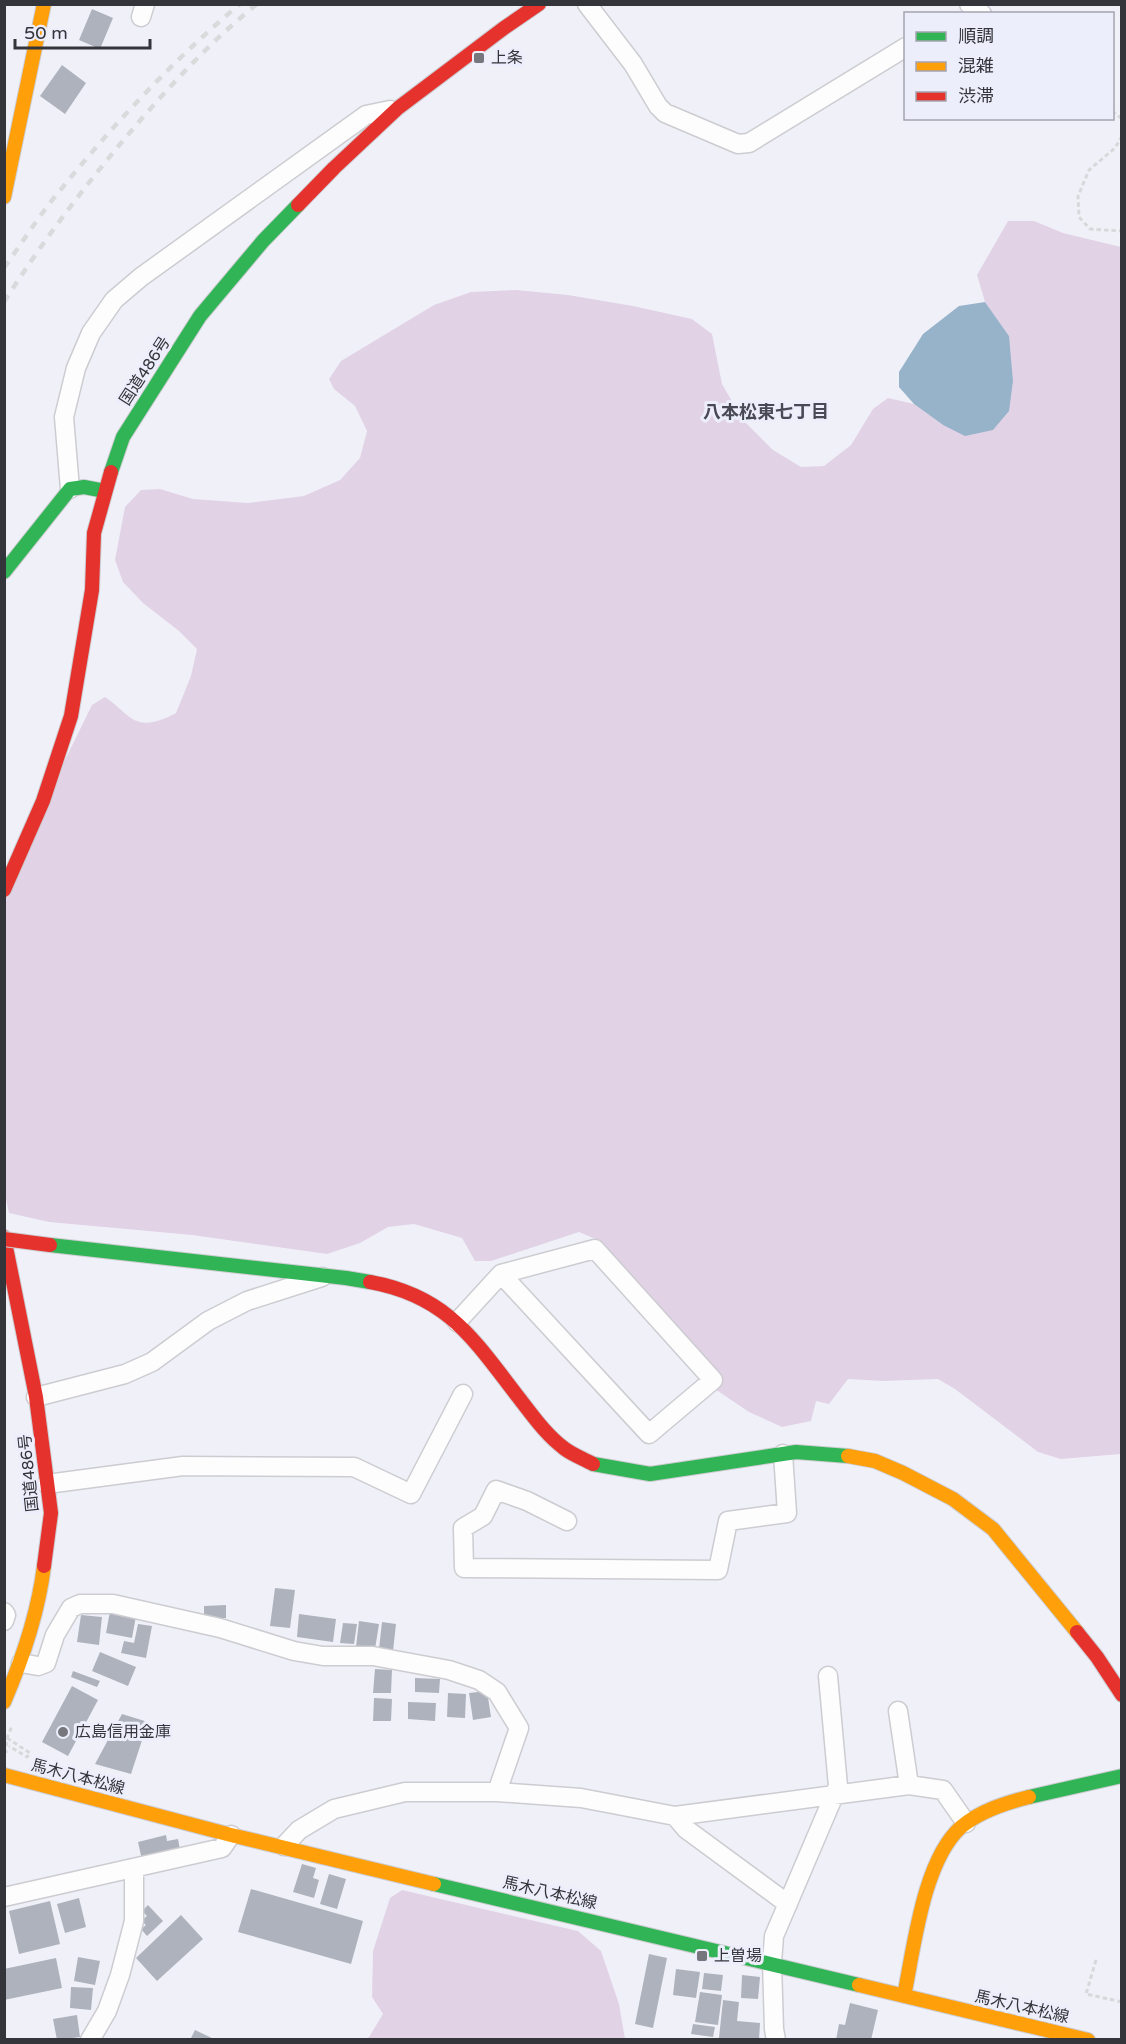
<svg xmlns="http://www.w3.org/2000/svg" width="1126" height="2044" viewBox="0 0 1126 2044" font-family="'Varela Round','Noto Sans JP',sans-serif">
<style>
.green{fill:#e2d2e6}
.water{fill:#97b3ca}
.building{fill:#adb2bc}
.lines{fill:none;stroke-linecap:round;stroke-linejoin:round}
.street-casing{stroke:#ccccd1;stroke-width:21}
.fast-casing{stroke:#ccccd1;stroke-width:16}
.slow-casing{stroke:#ccccd1;stroke-width:16}
.jam-casing{stroke:#ccccd1;stroke-width:16}
.path{stroke:#d8d8db;stroke-width:3;stroke-dasharray:4.5 3;stroke-linecap:butt}
.street{stroke:#fdfdfe;stroke-width:18}
.fast{stroke:#30b455;stroke-width:14}
.slow{stroke:#ff9f0a;stroke-width:14}
.jam{stroke:#e5322d;stroke-width:14}
.rail{stroke:#dadadd;stroke-width:4.5;stroke-dasharray:8 8;stroke-linecap:butt}
.jam-bridge-casing{stroke:#ccccd1;stroke-width:16;stroke-linecap:butt}
.path-bridge{stroke:#d8d8db;stroke-width:3;stroke-dasharray:4.5 3;stroke-linecap:butt}
.jam-bridge{stroke:#e5322d;stroke-width:14}
.poi-dot{fill:#76777c;stroke:#edeefc;stroke-width:2}
.labels{text-anchor:middle;dominant-baseline:central;stroke-width:6;stroke-linejoin:round;paint-order:stroke}
.poi-label{font-size:16px;fill:#34353a;stroke:#edeefc;text-anchor:start}
.street-label{font-size:16px;fill:#34353a;stroke:#edeefc}
.neighbourhood-label{font-size:18px;font-weight:bold;fill:#484954;stroke:#edeefc}
</style>
<rect width="100%" height="100%" fill="#f0f1f8"/>
<!-- green -->
<path class="green" d="M1008,221H1034L1063,233L1121,247V1454L1061,1459L1038,1452L955,1389L938,1379L883,1381L848,1379L829,1404L816,1401L811,1421L782,1427L749,1412L709,1385L616,1272L600,1241L579,1232L491,1261H475L462,1238L414,1224L388,1227L360,1243L327,1254L192,1235L49,1222L9,1213L4,1190V896L58,774L92,705L105,697C116,704 122,712 131,718C145,728 163,720 176,713L191,676L197,649L179,631L143,603L123,582L115,560L125,507L141,490L160,489L193,499L248,503L304,496L340,480L360,458L367,431L355,406L334,389L329,379L341,361L434,305L471,292L516,290L568,295L633,306L692,319L712,334L722,384L743,420L773,450L801,467L824,466L851,445L873,409L888,398L914,404L943,425L1009,336L985,302L977,275Z
M402,1890L578,1931L601,1951L619,2004L625,2039L362,2040L369,2037L383,2014L372,1997L373,1951L390,1898Z"/>
<!-- water -->
<path class="water" d="M985,302L1009,336L1013,381L1009,411L993,430L965,436L943,425L914,404L899,387V372L923,334L959,306Z"/>
<!-- building -->
<path class="building" d="M92,9L113,18L100,49L79,40Z
M62,65L86,83L65,114L40,96Z
M275,1588L295,1590L290,1628L270,1626Z
M226,1605V1618L204,1619V1606Z
M110,1611L136,1616L132,1638L106,1633Z
M299,1614L336,1619L333,1642L297,1637Z
M81,1615L102,1617L99,1645L77,1642Z
M359,1621L379,1624L375,1649L356,1647Z
M382,1622L396,1624L393,1651L379,1649Z
M343,1623L357,1624L354,1644L340,1643Z
M138,1624L152,1626L146,1658L121,1653L124,1641L134,1643Z
M100,1652L136,1667L128,1686L92,1671Z
M375,1669L392,1670L391,1693H373Z
M73,1671L100,1681L97,1687L71,1677Z
M415,1678L440,1679L439,1693L415,1692Z
M72,1686L98,1700L68,1756L42,1742Z
M487,1691L491,1717L473,1720L469,1693Z
M448,1693L466,1694L465,1718L447,1717Z
M374,1698L392,1699L391,1721H373Z
M408,1702L436,1703L435,1721L408,1719Z
M122,1714L148,1722L131,1774L95,1764Z
M166,1835L167,1841L178,1839L180,1850L142,1860L138,1842Z
M302,1864L316,1868L313,1878L319,1880L314,1898L293,1892Z
M329,1874L346,1879L337,1909L320,1904Z
M251,1889L363,1921L351,1964L238,1932Z
M79,1898L86,1927L65,1933L57,1904Z
M50,1901L60,1944L19,1954L9,1911Z
M148,1905L163,1921L147,1936L141,1929L146,1925L141,1921L147,1916L142,1911Z
M181,1915L203,1939L157,1981L136,1958Z
M649,1954L667,1958L653,2028L635,2024Z
M78,1957L100,1961L95,1985L74,1981Z
M56,1958L62,1988L4,2000V1969Z
M676,1969L700,1972L696,1998L673,1995Z
M704,1973L723,1975L721,1991L702,1989Z
M742,1975L760,1977L758,1999L741,1998Z
M71,1987L93,1988L91,2010L70,2008Z
M700,1992L722,1995L718,2025L695,2022Z
M723,2000L739,2002L737,2021L760,2023L759,2040L719,2038Z
M850,2003L878,2010L871,2040H836L839,2024L845,2025Z
M77,2015L80,2037L57,2040L53,2019Z
M693,2024L715,2027L713,2037L691,2034Z
M195,2030L216,2040H190Z"/>
<g class="lines">
<!-- street casing -->
<g class="street-casing">
<path id="street" d="M587,4L633,64L658,106L665,113L738,144L749,143L906,47
M969,4L982,14
M141,17L145,4
M70,489L64,417L76,368L91,333L114,300L141,277L366,115L390,110
M457,1322L501,1274L595,1249L713,1380L649,1434L501,1274
M36,1397L125,1374L152,1362L208,1321L247,1301L322,1277
M47,1484L183,1466L354,1467L411,1494L463,1394
M567,1521L527,1501L496,1490L483,1516L463,1528L464,1568L718,1570L728,1521L787,1513L783,1454
M4,1612L6,1615L4,1621
M21,1663L38,1666L46,1663L55,1635L71,1608L80,1604H113L220,1628L294,1651L323,1656H373L449,1670L479,1680L497,1692L519,1728L497,1792
M898,1711L909,1785
M675,1816L686,1829L788,1904
M284,1846L299,1830L334,1809L405,1792H497L581,1798L675,1816L909,1785L943,1790L966,1823
M4,1897L222,1848L231,1835
M90,2040L107,2011L120,1975L134,1921V1869
M776,2040L774,2029L772,1963L774,1936L838,1786L828,1676"/>
</g>
<!-- fast casing -->
<g class="fast-casing">
<path id="fast" d="M111,472L123,437L200,316L263,241L298,205
M4,572L70,489L84,487L105,491
M50,1245L346,1278L370,1282
M593,1464L650,1474L796,1452L848,1456
M1029,1797L1122,1776
M434,1884L859,1985"/>
</g>
<!-- slow casing -->
<g class="slow-casing">
<path id="slow" d="M4,197L44,4
M848,1456L875,1461L903,1473L953,1499L993,1529L1077,1632
M4,1702C23,1658 38,1614 44,1566
M4,1775L231,1835L434,1884
M859,1985L1088,2040
M904,1996C914,1948 923,1861 961,1827C980,1811 1005,1803 1029,1797"/>
</g>
<!-- jam casing -->
<g class="jam-casing">
<path id="jam" d="M298,205L334,168L398,108L504,28L539,4
M4,890L43,801L71,716L92,590L94,533L111,472
M4,1237L36,1397L51,1513L44,1566
M370,1282C448,1296 474,1340 519,1398C533,1416 546,1435 565,1449C573,1455 584,1459 593,1464
M1077,1632L1097,1657L1122,1695"/>
</g>
<!-- path -->
<path class="path" d="M1112,111L1122,119
M1122,136L1115,148L1089,170L1078,196L1079,217L1090,229L1122,231
M7,1738L30,1753L27,1757L9,1746
M7,1753L5,1750L7,1738L12,1726
M1096,1960L1086,1994L1122,2002
M1121,2040L1122,2038"/>
<!-- street -->
<use href="#street" class="street"/>
<!-- fast -->
<use href="#fast" class="fast"/>
<!-- slow -->
<use href="#slow" class="slow"/>
<!-- jam -->
<use href="#jam" class="jam"/>
<!-- rail -->
<path class="rail" d="M4,268C22,243 38,217 58,193C112,126 173,60 240,4
M4,302C46,236 93,175 144,116C179,76 215,38 257,4"/>
<!-- jam-bridge casing -->
<g class="jam-bridge-casing">
<path id="jam-bridge" d="M4,1239L50,1245"/>
</g>
<!-- path-bridge -->
<path class="path-bridge" d="M4,1743L9,1746"/>
<!-- jam-bridge -->
<use href="#jam-bridge" class="jam-bridge"/>
</g>
<!-- markers -->
<g class="poi-dot">
<rect x="473" y="52" width="12" height="12" rx="3"/>
<circle cx="63" cy="1732" r="6"/>
<rect x="696" y="1950" width="12" height="12" rx="3"/>
</g>
<g class="labels">
<!-- poi labels -->
<g class="poi-label">
<text x="491" y="58">上条</text>
<text x="75" y="1732">広島信用金庫</text>
<text x="714" y="1956">上曽場</text>
</g>
<!-- street labels -->
<g class="street-label">
<text transform="translate(145 371) rotate(-57)">国道486号</text>
<text transform="translate(29 1473) rotate(-96)">国道486号</text>
<text transform="translate(78 1777) rotate(15)">馬木八本松線</text>
<text transform="translate(550 1893) rotate(13)">馬木八本松線</text>
<text transform="translate(1022 2007) rotate(13)">馬木八本松線</text>
</g>
<!-- neighbourhood labels -->
<g class="neighbourhood-label">
<text x="766" y="412">八本松東七丁目</text>
</g>
</g>
<!-- border -->
<rect width="1126" height="2044" fill="none" stroke="#34353a" stroke-width="12"/>
<!-- legend -->
<rect x="904" y="12" width="210" height="108" fill="#edeefc" stroke="#a3a4ae" stroke-width="1.5"/>
<rect x="916" y="32" width="30" height="9" fill="#30b455" stroke="#a3a4ae" stroke-width="1.5"/>
<text x="958" y="42" font-size="18" fill="#34353a">順調</text>
<rect x="916" y="62" width="30" height="9" fill="#ff9f0a" stroke="#a3a4ae" stroke-width="1.5"/>
<text x="958" y="72" font-size="18" fill="#34353a">混雑</text>
<rect x="916" y="92" width="30" height="9" fill="#e5322d" stroke="#a3a4ae" stroke-width="1.5"/>
<text x="958" y="102" font-size="18" fill="#34353a">渋滞</text>
<!-- scale -->
<path d="M15 39v9h135v-9" fill="none" stroke="#34353a" stroke-width="3"/>
<text x="24" y="39" font-size="18" fill="#34353a" stroke="#edeefc" stroke-width="4.5" paint-order="stroke">50 m</text>
</svg>
